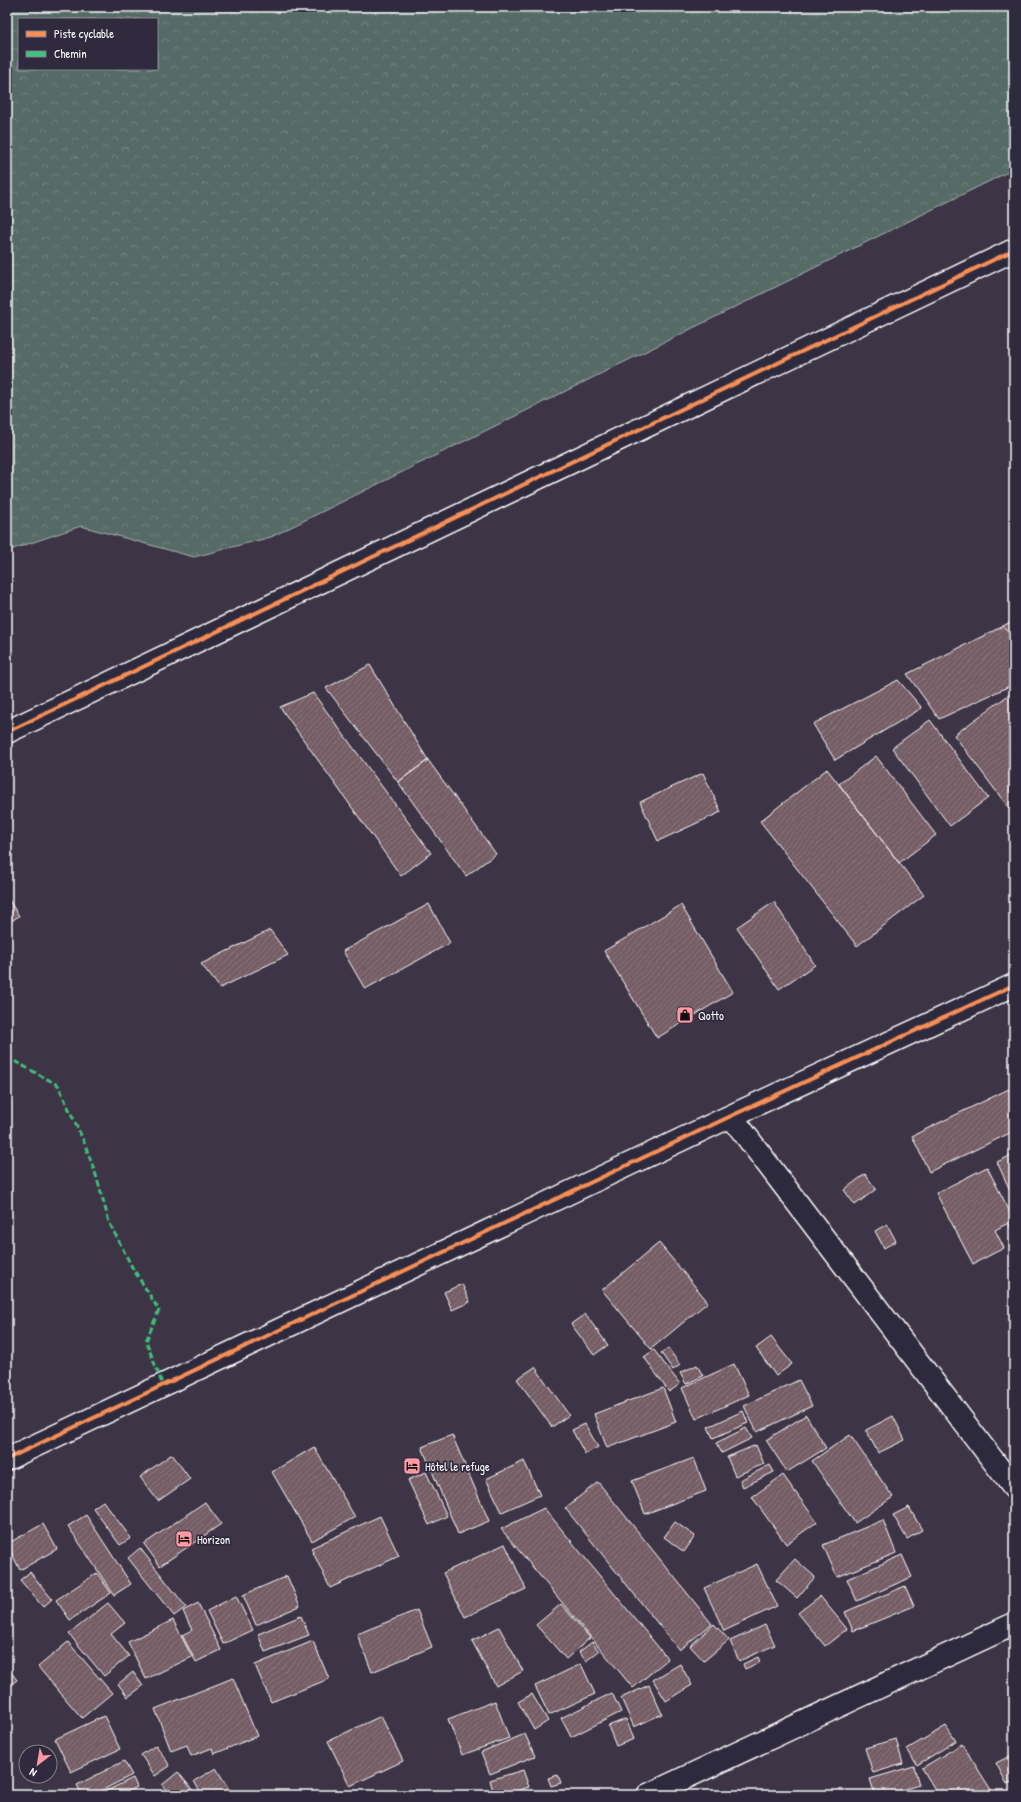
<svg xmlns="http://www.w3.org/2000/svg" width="1021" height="1802" viewBox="0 0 1021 1802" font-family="'Patrick Hand',sans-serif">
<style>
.forest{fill:url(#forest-crowns);stroke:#aab5b2;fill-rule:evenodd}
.building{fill:url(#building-hatch);stroke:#fff}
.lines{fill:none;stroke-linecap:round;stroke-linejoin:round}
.minor-casing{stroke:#fff;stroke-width:25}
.minor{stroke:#2f2a3d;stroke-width:22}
.quiet{stroke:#40c37c;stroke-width:3;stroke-dasharray:6 3;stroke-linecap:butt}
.cycleway-casing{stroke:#2f2a3d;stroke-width:6}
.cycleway{stroke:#f78f57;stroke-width:4}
.labels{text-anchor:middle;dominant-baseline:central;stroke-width:3.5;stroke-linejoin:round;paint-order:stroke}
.poi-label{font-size:12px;fill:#fff;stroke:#2f2a3d;text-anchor:start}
</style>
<defs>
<pattern id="forest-crowns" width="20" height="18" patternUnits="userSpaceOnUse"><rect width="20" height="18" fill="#566b66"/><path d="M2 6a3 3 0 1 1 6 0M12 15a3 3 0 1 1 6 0" fill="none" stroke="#6f817d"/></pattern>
<pattern id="building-hatch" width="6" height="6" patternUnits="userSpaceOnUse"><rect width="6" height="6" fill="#755d65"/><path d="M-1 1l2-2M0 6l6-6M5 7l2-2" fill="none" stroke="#8a757c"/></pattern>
</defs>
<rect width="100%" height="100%" fill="#3d3445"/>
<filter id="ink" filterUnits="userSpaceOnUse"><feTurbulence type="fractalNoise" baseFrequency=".025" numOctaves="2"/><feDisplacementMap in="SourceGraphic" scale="8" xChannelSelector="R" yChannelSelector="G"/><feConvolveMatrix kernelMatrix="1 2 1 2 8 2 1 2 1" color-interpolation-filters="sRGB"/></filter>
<g filter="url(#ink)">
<!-- forest -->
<path class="forest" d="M7,7H1014V169L271,537L194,557L81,526L7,551ZM19,19H157V69H19Z"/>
<!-- building -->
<path class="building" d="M1014,620V639L1003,626Z
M1003,626L1014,639V684L939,719L907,674Z
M370,665L428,760L398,782L326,688Z
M898,680L922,708L835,760L813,724Z
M1014,691V815L954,735Z
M313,693L431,853L401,876L280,707Z
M930,720L988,798L950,826L892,748Z
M876,756L936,835L899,863L839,784Z
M428,760L496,854L466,876L398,782Z
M827,769L924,895L857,946L760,821Z
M703,773L721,812L658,841L640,802Z
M7,897L19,916L7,924Z
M774,902L815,965L779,989L737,927Z
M429,904L450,943L365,989L343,951Z
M681,905L733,992L657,1038L604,951Z
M270,930L288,955L220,988L201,964Z
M1011,1088L1014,1094V1131L929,1172L912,1136Z
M1014,1154V1199L997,1162Z
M987,1167L1014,1220L995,1230L1004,1248L973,1264L936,1193Z
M865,1174L876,1189L855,1205L844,1190Z
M1014,1223V1234L1009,1225Z
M887,1224L896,1241L884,1248L875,1231Z
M659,1243L708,1302L651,1349L602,1290Z
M462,1284L470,1302L452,1310L444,1292Z
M585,1314L608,1345L594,1355L571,1324Z
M771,1337L792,1364L776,1376L756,1348Z
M668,1348L680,1365L673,1370L661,1353Z
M654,1350L680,1384L669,1392L644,1357Z
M734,1364L749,1395L696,1419L682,1388Z
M697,1365L703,1376L686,1384L680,1373Z
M535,1367L569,1415L552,1427L517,1379Z
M799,1380L812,1406L757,1432L744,1406Z
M663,1388L676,1422L607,1448L594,1414Z
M743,1411L748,1423L713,1438L708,1427Z
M806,1415L826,1448L787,1472L766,1440Z
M893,1416L905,1440L878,1453L866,1430Z
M585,1424L598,1447L585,1454L572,1430Z
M746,1428L752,1438L722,1453L716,1443Z
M452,1435L489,1521L458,1534L422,1447Z
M850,1435L893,1497L855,1523L812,1461Z
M756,1445L764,1464L735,1476L727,1457Z
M314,1447L355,1517L312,1541L272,1472Z
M172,1454L190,1479L158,1501L140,1477Z
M694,1458L706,1491L645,1514L632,1481Z
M524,1461L540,1495L502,1512L486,1479Z
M770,1465L774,1472L743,1487L740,1480Z
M426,1472L447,1516L429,1525L408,1480Z
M783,1475L817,1522L786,1544L752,1497Z
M598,1482L712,1624L679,1650L565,1508Z
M103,1501L131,1538L120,1545L93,1508Z
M205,1502L221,1524L160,1566L144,1544Z
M909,1507L922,1530L907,1539L893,1515Z
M544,1508L668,1659L633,1688L501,1529Z
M86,1515L131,1584L114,1595L68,1526Z
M380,1516L399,1556L330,1588L311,1548Z
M883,1520L896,1553L837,1577L823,1545Z
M675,1522L695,1536L684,1552L664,1537Z
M43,1524L57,1549L20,1570L7,1544Z
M505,1544L526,1589L465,1617L443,1573Z
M140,1548L186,1607L174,1616L128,1558Z
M902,1555L912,1577L857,1601L847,1579Z
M795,1559L815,1577L797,1598L776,1580Z
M757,1564L777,1606L724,1631L704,1588Z
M30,1572L52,1599L43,1607L20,1580Z
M97,1573L111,1593L70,1620L56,1600Z
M287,1576L300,1606L256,1625L243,1595Z
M905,1586L914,1606L853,1631L845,1612Z
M236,1596L253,1630L223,1644L207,1611Z
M820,1596L847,1629L825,1646L798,1613Z
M108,1603L125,1623L111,1634L129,1656L104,1676L69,1634Z
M198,1603L221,1650L196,1662L182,1635L192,1630L183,1611Z
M561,1604L590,1638L566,1659L536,1625Z
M417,1610L432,1647L372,1672L357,1634Z
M301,1616L309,1635L265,1652L258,1634Z
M173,1620L192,1657L146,1679L128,1642Z
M714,1624L729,1640L704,1661L690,1646Z
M765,1625L775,1645L739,1661L730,1641Z
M499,1627L523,1671L496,1686L472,1641Z
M313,1641L329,1679L271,1702L255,1665Z
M68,1642L112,1693L82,1718L38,1667Z
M592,1642L599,1651L586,1661L579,1652Z
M758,1657L760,1662L745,1669L743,1664Z
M581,1664L595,1694L549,1715L535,1686Z
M680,1664L692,1685L666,1701L653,1680Z
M7,1667L17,1680L7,1687Z
M133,1672L143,1686L128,1697L118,1684Z
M233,1678L257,1736L214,1754L212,1748L191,1756L187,1745L171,1751L155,1709Z
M649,1685L662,1714L634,1727L621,1698Z
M612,1693L621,1712L571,1737L561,1718Z
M532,1694L548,1721L534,1730L518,1702Z
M495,1701L509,1738L462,1755L448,1719Z
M104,1716L120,1749L71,1772L55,1739Z
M381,1716L403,1761L350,1786L328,1741Z
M626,1719L634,1739L616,1746L608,1726Z
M946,1726L956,1741L917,1765L907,1749Z
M525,1734L535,1756L490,1774L481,1752Z
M896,1739L903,1764L873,1773L865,1748Z
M962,1744L993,1793L988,1795H945L942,1790L937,1793L922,1768Z
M156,1745L170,1766L155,1776L141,1755Z
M1014,1754V1781L1007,1784L996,1763Z
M124,1761L132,1775L93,1795H82L77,1785Z
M914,1766L919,1785L884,1795H875L870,1779Z
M216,1768L232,1794L231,1795H202L194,1781Z
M523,1770L529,1787L505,1795H494L490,1780Z
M178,1772L194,1792L190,1795H170L162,1785Z
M558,1775L561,1783L551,1786L548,1778Z
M133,1778L137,1787L121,1795H98Z"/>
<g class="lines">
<!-- minor casing -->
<g class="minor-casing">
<path id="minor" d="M7,732L1014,250
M731,1116L1014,1488
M7,1459L731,1116L1014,985
M648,1795L1014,1624"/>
</g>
<!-- minor -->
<use href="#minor" class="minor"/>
<!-- quiet -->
<path class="quiet" d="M7,1057L58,1085L84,1142L97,1178L109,1222L132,1267L159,1310L146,1341L163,1386"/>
<!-- cycleway casing -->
<g class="cycleway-casing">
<path id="cycleway" d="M7,732L1014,250
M7,1459L731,1116L1014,985"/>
</g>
<!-- cycleway -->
<use href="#cycleway" class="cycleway"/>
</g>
</g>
<!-- icons -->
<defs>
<g id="shop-square" transform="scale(0.9)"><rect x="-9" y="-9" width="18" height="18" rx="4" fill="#ff9aa2" stroke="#2f2a3d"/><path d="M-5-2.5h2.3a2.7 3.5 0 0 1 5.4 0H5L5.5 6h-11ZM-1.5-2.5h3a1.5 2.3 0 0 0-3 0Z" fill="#111"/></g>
<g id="hotel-square" transform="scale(0.9)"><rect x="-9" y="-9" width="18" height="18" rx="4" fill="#ff9aa2" stroke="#2f2a3d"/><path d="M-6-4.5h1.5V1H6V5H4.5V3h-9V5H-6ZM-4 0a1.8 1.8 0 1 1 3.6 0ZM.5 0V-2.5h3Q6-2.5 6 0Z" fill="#111"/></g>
</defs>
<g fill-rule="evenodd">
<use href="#shop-square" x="685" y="1015"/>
<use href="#hotel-square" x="412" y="1466"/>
<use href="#hotel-square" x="184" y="1539"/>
</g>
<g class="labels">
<!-- poi labels -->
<g class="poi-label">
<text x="698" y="1015">Qotto</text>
<text x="425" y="1466">Hôtel le refuge</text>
<text x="197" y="1539">Horizon</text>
</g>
</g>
<!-- margin -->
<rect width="1021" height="1802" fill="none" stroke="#2f2a3d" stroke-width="24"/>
<rect x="12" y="12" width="997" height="1778" fill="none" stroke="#fff" stroke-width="1.5" filter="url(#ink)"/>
<!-- legend -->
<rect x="18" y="18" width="140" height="52" fill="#2f2a3d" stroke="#827f8b"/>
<rect x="26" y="31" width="20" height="6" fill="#f78f57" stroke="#827f8b"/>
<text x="54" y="38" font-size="12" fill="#ffffff">Piste cyclable</text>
<rect x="26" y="51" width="20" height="6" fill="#40c37c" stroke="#827f8b"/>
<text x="54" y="58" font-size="12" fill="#ffffff">Chemin</text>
<!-- north arrow -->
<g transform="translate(38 1764) rotate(211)"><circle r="19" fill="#2f2a3d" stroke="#827f8b"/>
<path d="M0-3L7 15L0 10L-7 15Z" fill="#ff9aa2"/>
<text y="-6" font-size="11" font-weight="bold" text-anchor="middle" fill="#ffffff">N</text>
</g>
</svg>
